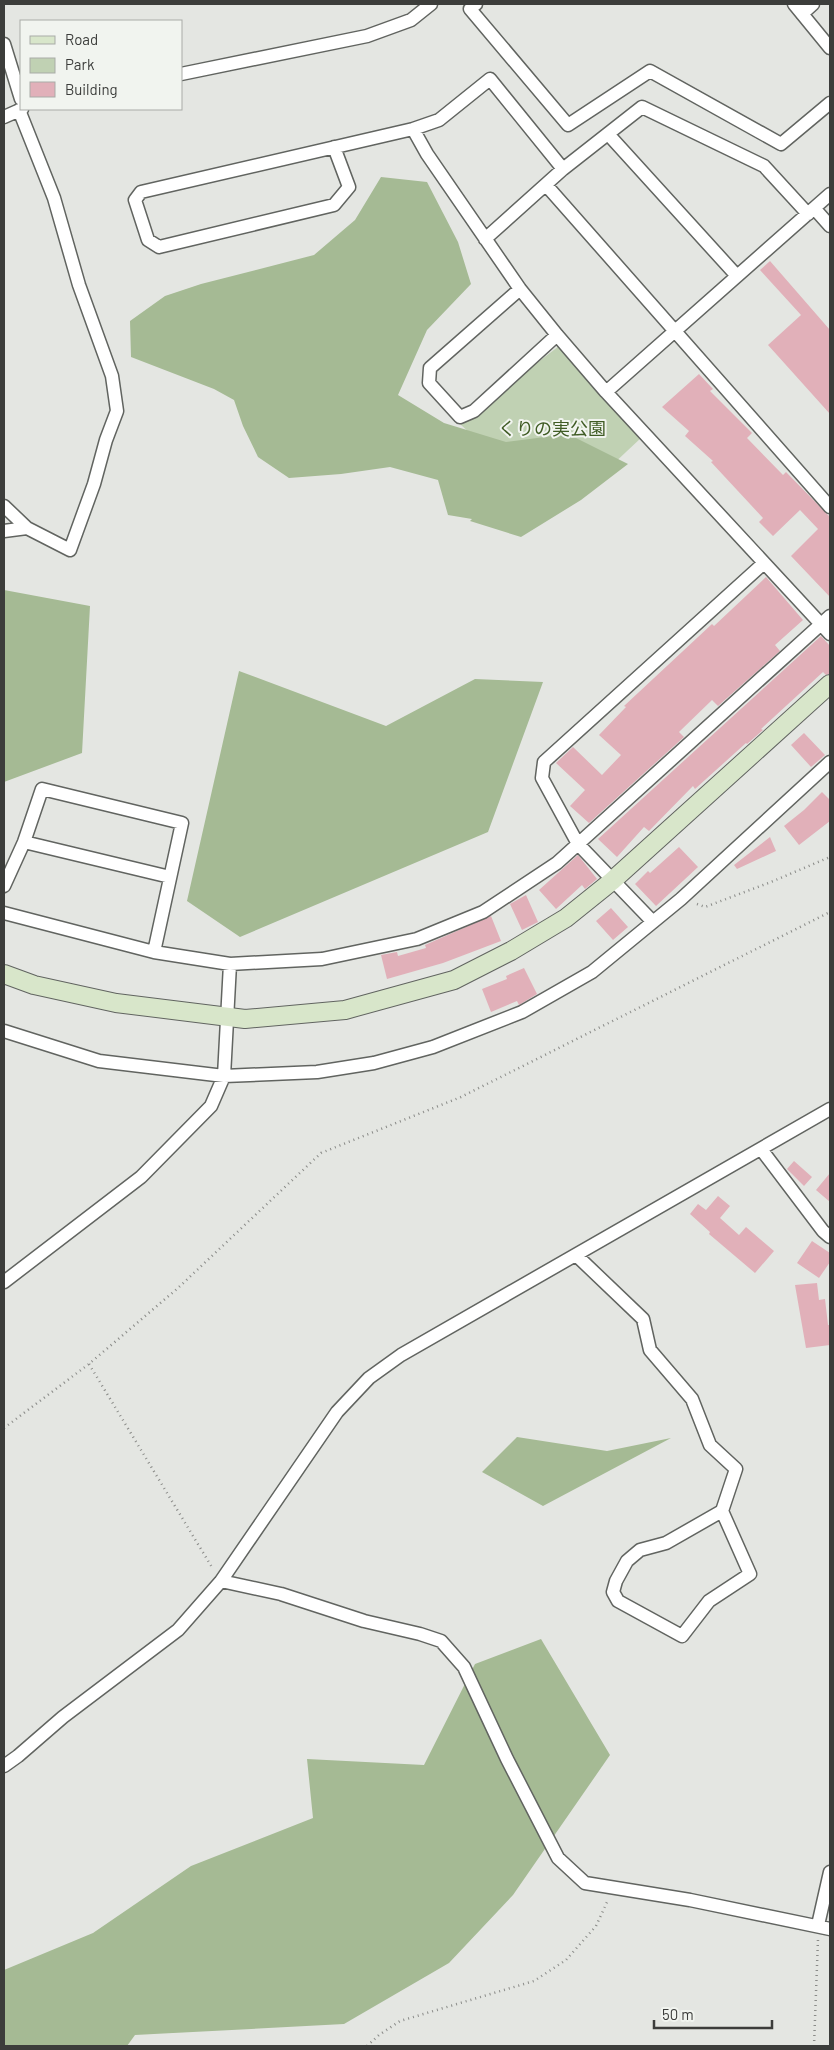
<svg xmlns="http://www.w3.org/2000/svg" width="834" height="2050" viewBox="0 0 834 2050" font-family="Barlow,'Noto Sans JP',sans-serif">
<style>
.green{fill:#c0d1b3}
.forest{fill:#a5ba94}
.building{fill:#e1b0b9}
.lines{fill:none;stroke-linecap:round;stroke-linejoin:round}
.street-casing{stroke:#616460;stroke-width:15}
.secondary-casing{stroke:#616460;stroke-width:20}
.path{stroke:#8a8b88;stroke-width:2.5;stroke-dasharray:1 4;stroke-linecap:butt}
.street{stroke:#fff;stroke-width:12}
.secondary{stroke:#d8e6ca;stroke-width:18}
.labels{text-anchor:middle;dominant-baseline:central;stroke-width:4;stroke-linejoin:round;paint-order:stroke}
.park-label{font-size:18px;fill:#405c25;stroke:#f1f4ef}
</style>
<rect width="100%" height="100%" fill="#e4e6e2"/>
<!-- green -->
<path class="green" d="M559,346L642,437L593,483L551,509L459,423Z"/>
<!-- forest -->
<path class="forest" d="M381,177L427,182L458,242L471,284L427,330L398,395L444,423L506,442L568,434L628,464L581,500L521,537L470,521L472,519L448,515L438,480L390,467L341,474L289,478L258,457L243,426L234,400L214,389L131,357L130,321L165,296L201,284L314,255L355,220Z
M4,590L90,606L82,753L4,782Z
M239,671L386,726L475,679L543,682L488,832L240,937L187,901Z
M517,1437L607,1451L671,1438L543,1506L482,1472Z
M541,1639L610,1755L513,1895L449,1963L344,2024L135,2035L127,2046H4V1970L93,1933L191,1866L313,1818L307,1759L424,1765L475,1664Z"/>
<!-- building -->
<path class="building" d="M770,261L830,330V414L768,345L801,315L760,270Z
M699,374L713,389L710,391L752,433L747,438L783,475L786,472L830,517V597L791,556L818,529L800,510L773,536L759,522L763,518L711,462L713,461L685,436L689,431L662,407Z
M766,577L803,620L775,645L780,651L718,706L712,700L679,732L684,737L589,823L570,806L585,790L556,763L573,747L602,775L621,755L599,735L626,707L624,706L712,624L714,626Z
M821,636L830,646V674L826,675L823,672L761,729L763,730L747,744L746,743L695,789L693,786L649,831L644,827L617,857L598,839Z
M804,733L825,755L811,767L791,745Z
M822,792L830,800V821L799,845L784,826L804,810Z
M770,837L776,851L737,869L734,865Z
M679,847L698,867L656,906L635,884L648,871L650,873Z
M578,855L597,879L585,889L582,885L556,909L539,890Z
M526,895L538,922L522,930L510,904Z
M611,908L628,927L613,940L596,921Z
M491,916L501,941L443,963L387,979L381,955L397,952L398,956L426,948L425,945Z
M524,968L537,994L519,1005L517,1001L491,1012L482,989L507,979L506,976Z
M794,1161L812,1177L804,1186L787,1169Z
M830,1173V1202L816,1190Z
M718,1196L730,1206L720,1218L739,1235L746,1227L774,1251L755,1273L709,1234L710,1232L690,1214L698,1204L706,1210Z
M812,1241L830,1253V1262L819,1278L797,1263Z
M817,1283L819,1300L825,1299L828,1325H830V1345L806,1348L795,1285Z"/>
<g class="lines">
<!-- street casing -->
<g class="street-casing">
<path id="street" d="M476,4L470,9L568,125L650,71L781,144L830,103
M794,4L830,48
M802,14L813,4
M4,44L21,99
M181,74L367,36L411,20L431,4
M4,117L22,109
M413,129L427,154L520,289L557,335L606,392L830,634
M608,134L737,276
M334,147L349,187L334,205L159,247L148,240L135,200L141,192L413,129L439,120L490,79L563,169L642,107L764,166L808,214
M546,185L830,507
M814,208L830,226
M485,239L563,169
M520,289L430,368L429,383L460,417L474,411L557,335
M606,392L830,194
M4,506L27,528L70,550L94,484L106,440L117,411L112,376L79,285L54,198L19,110
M4,531L27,528
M24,842L170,877
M4,886L24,842L42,789L182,823L154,952
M4,913L154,952L230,964L322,959L417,939L483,912L557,863L830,616
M653,922L578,844L542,778L544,762L764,563
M4,1031L99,1061L224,1076L317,1072L374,1063L433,1047L522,1012L592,972L681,899L830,762
M761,1149L823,1231L830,1237
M576,1255L643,1319L650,1350L692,1399L710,1445L736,1469L722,1511L750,1574L709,1601L682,1636L618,1601L613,1592L616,1581L627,1561L640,1550L666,1543L722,1511
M4,1282L141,1177L211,1106L224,1076L230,964
M221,1581L281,1594L364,1621L420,1634L441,1641L464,1667L507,1759L558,1858L585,1883L690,1900L830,1929
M4,1766L18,1756L63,1717L178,1630L221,1581L337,1412L369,1378L401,1355L830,1109
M818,1925L830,1872"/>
</g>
<!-- secondary casing -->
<g class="secondary-casing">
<path id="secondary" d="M4,974L34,985L116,1003L245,1019L345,1010L454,980L511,951L566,918L612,881L830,684"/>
</g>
<!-- path -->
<path class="path" d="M697,904L705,907L771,882L830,857
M89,1364L213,1569
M4,1428L89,1364L178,1288L321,1153L461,1097L830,912
M367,2046L379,2035L400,2021L534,1981L566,1960L596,1926L608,1900
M814,2046L818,1939"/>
<!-- street -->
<use href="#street" class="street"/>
<!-- secondary -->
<use href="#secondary" class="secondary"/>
</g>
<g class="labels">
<!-- park labels -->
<g class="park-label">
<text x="552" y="428">くりの実公園</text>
</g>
</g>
<!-- border -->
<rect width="834" height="2050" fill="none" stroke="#3c3d3b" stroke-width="10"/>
<!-- legend -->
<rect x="20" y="20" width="162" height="90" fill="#f1f4ef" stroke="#a9aba7"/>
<rect x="30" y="36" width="25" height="8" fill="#d8e6ca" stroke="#a9aba7"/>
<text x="65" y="45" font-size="15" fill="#3c3d3b">Road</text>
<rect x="30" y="58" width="25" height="15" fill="#c0d1b3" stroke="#a9aba7"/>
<text x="65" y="70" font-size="15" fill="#3c3d3b">Park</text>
<rect x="30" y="82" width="25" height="15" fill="#e1b0b9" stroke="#a9aba7"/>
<text x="65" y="95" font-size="15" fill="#3c3d3b">Building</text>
<!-- scale -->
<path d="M654 2020v8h118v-8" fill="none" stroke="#3c3d3b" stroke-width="2.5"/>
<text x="662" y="2020" font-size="15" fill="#3c3d3b" stroke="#f1f4ef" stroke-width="4" paint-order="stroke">50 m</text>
</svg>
